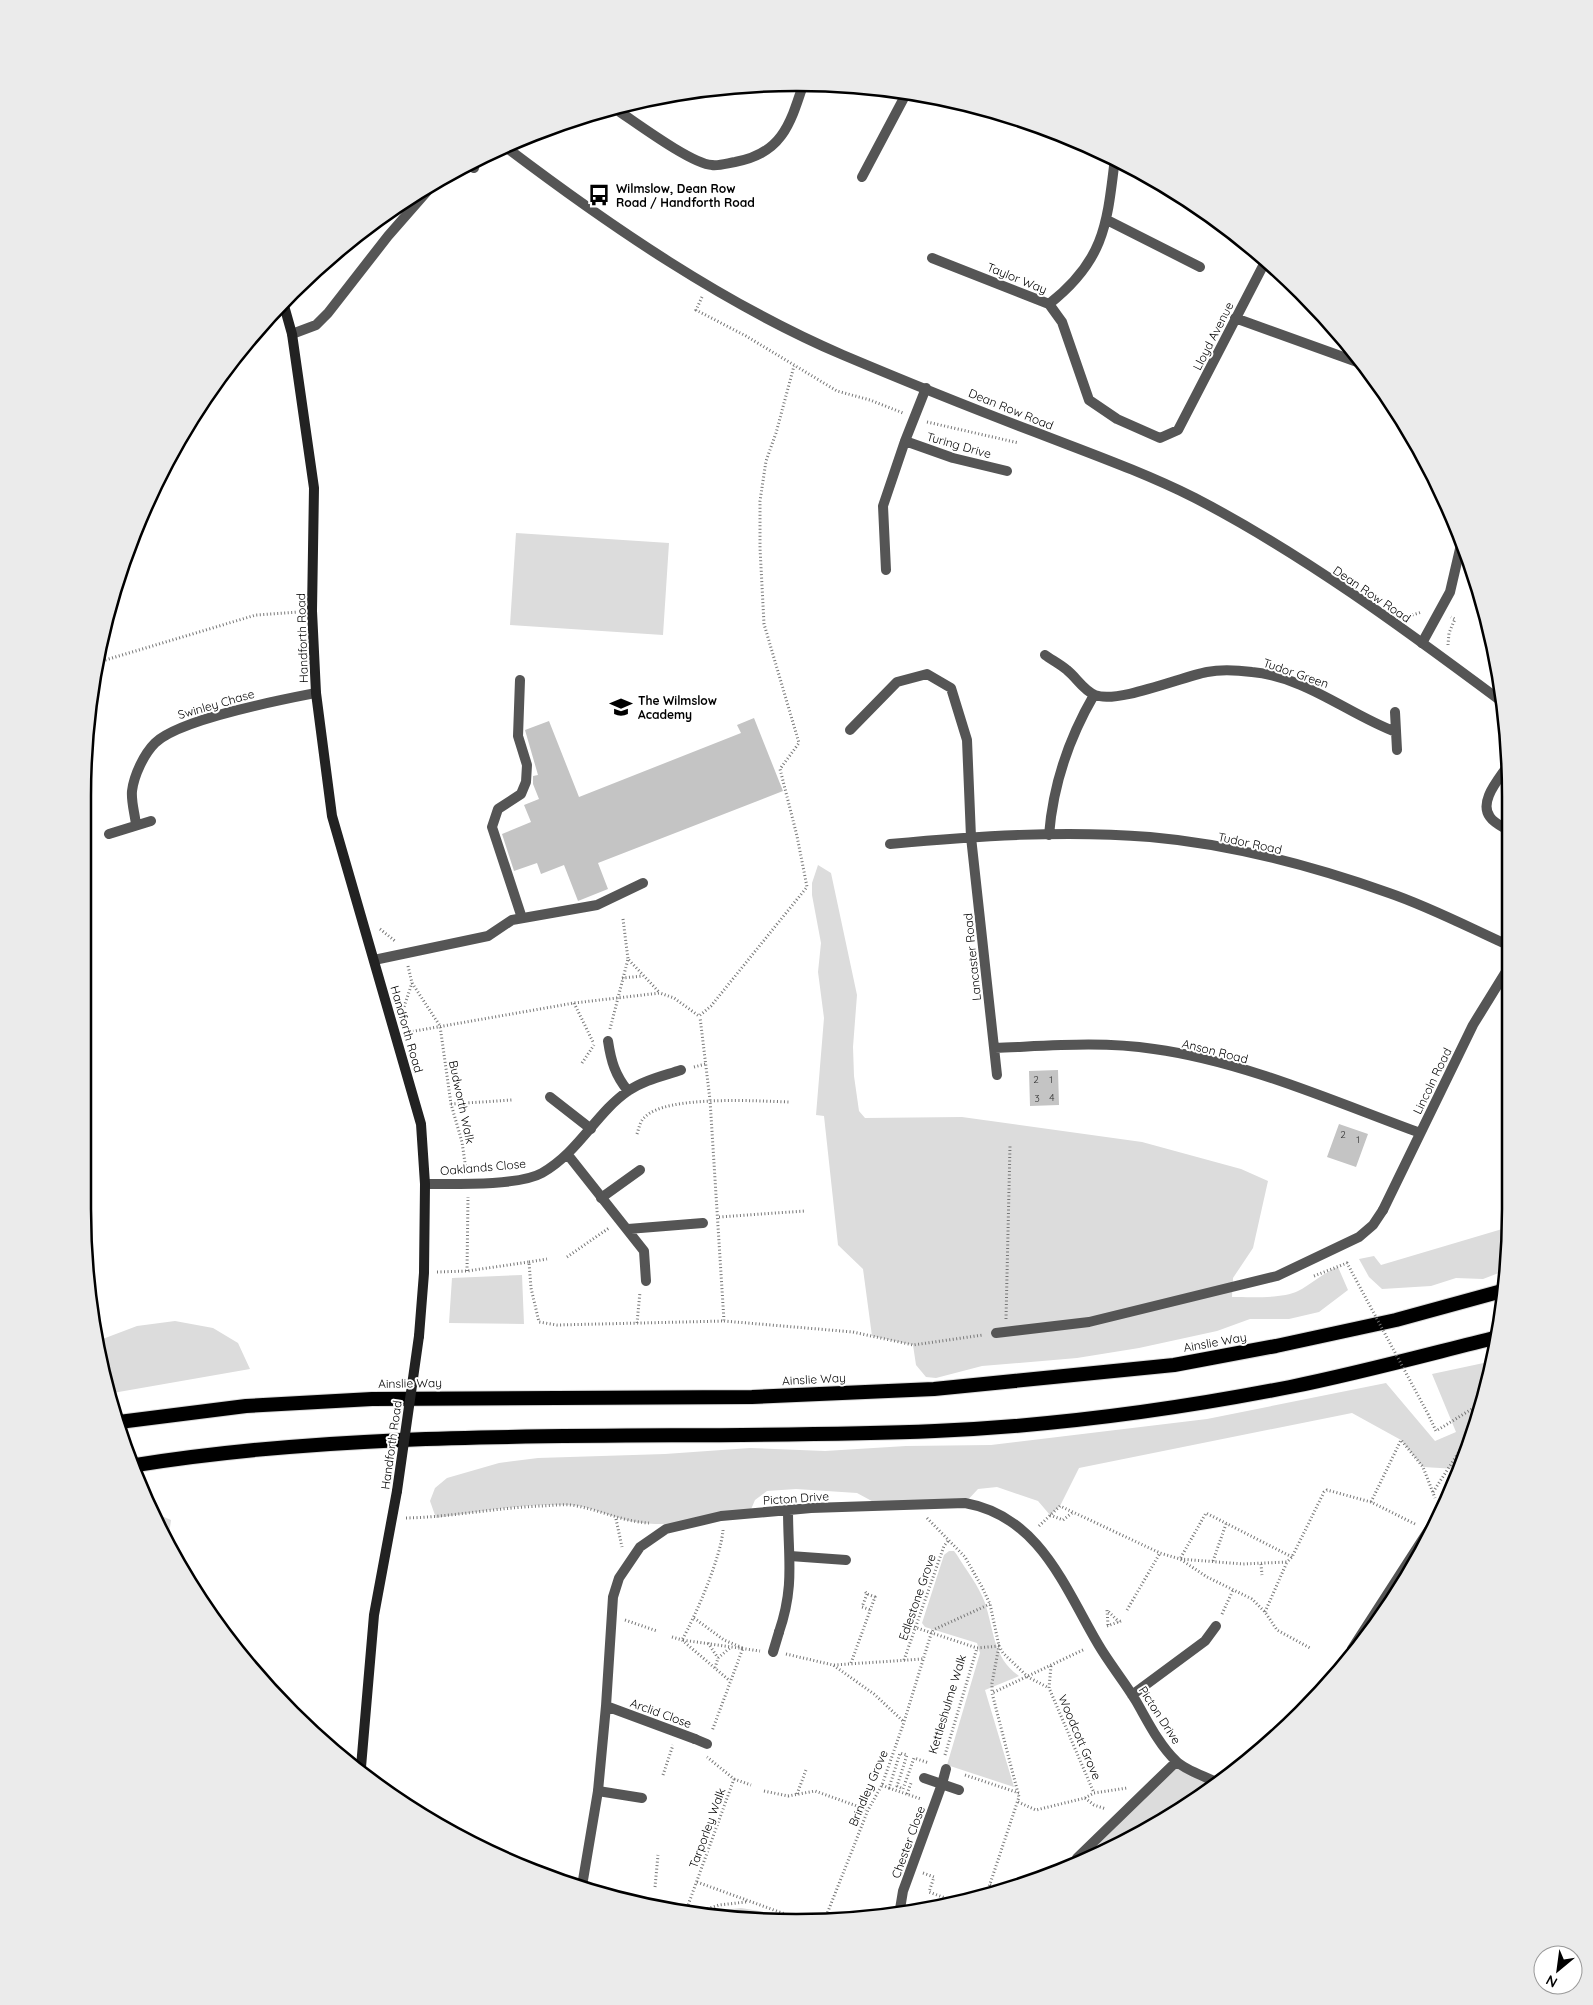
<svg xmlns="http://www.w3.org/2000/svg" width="1593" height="2005" viewBox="0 0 1593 2005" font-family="Quicksand,sans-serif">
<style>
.green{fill:#dcdcdc}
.building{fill:#c4c4c4}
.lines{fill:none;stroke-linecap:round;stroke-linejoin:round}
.trunk-casing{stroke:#dbdbdb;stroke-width:16}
.path{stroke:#777;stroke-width:3;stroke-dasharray:1 2.5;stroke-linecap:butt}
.service{stroke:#555;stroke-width:10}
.pedestrian{stroke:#555;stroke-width:10}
.minor{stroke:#555;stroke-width:10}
.tertiary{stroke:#555;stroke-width:10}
.secondary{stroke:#222;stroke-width:10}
.trunk{stroke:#000;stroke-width:14}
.path-bridge{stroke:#777;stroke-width:3;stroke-dasharray:1 2.5;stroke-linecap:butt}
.secondary-bridge{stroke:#222;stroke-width:10}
.labels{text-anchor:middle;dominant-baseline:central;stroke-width:4;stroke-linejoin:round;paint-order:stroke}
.number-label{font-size:10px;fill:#313131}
.poi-label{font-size:12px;font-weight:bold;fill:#000;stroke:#fff;text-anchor:start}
.street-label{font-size:12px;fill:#000;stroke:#fff}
.rim{fill:none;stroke:#000;stroke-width:2.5}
</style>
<rect width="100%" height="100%" fill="#fff"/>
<!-- green -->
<path class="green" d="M516,533L669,543L663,635L510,625Z
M818,865L831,873L857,995L853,1047L854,1076L859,1111L865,1118L962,1117L1142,1142L1241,1169L1268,1181L1253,1248L1233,1278L1232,1297C1249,1297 1282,1299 1298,1291C1312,1284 1323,1273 1338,1267L1348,1290L1319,1312L1289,1319H1250L1217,1331L1139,1348L1077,1358L982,1366L936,1378L926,1377L916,1365L913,1345L872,1336L863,1269L838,1245L824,1116L816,1115L824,1018L818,972L821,943L812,895V883Z
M1509,1227L1504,1271L1483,1279L1456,1278L1431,1286L1382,1289L1369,1277L1359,1259L1374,1256L1381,1265Z
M522,1275L524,1324L449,1323L452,1278Z
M175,1321L213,1328L238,1343L250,1369L107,1394L100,1340L137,1326Z
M1493,1361L1461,1464L1457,1469L1423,1467L1401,1440L1352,1413L1079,1468L1060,1506L1050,1515L1038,1501L997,1487L978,1489L965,1503L881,1506L857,1493L796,1489L767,1491L755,1500L749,1514C711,1519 673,1528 635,1522C612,1518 592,1506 569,1505C525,1503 479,1512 436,1518L430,1501L435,1488L447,1478L499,1463L538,1458L665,1454L750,1448L825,1451L906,1446L991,1445L1207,1419L1386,1383L1435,1441L1456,1432L1432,1374Z
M157,1514L171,1520L168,1542Z
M949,1551H954L957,1555C966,1570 979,1586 985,1603C994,1630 993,1658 1019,1676L985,1690L1014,1787L947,1765L980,1653L977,1643L925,1627L922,1623L944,1555Z
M1176,1762L1216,1782L1153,1827L1077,1858Z
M741,1908L759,1911L791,1922L713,1911Z"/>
<!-- building -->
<path class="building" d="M754,718L783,791L598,863L608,889L578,901L564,865L541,874L537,863L514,871L502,834L531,822L524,805L539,799L533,784V776L538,775L525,730L549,721L579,797L741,733L737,725Z
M1058,1070L1059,1105L1030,1106L1029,1071Z
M1339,1124L1368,1134L1356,1167L1327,1157Z"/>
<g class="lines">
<!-- trunk casing -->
<g class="trunk-casing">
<path id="trunk" d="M119,1422L246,1406L372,1399L752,1397L934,1389L1174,1365L1276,1346L1396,1320L1502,1291
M136,1465C400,1423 669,1442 935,1431C1054,1426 1173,1410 1290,1387C1360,1373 1429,1354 1498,1337"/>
</g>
<!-- path -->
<path class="path" d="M702,297L696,310L746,336L837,391L870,400L903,413
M927,422L1019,443
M1409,616L1422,612
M1448,645L1449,633L1455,619L1451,617
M102,661L256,615L299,612
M623,919L628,959
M380,929L395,941
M408,966L412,983L440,1026L451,1104L462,1142L466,1170
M622,978L643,976
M574,1003L593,1042
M403,1010L412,983
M610,1029L628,959L660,993
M409,1032L574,1003L660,993L674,998L699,1016L711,1006L807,887L797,836L780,769L799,743L764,624L760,548V501L766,461L776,433L794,366
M582,1063L594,1045
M694,1067L706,1064
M451,1104L512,1100
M637,1134C639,1128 640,1121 645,1117C666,1095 759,1101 789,1102
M719,1217L805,1211
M567,1257L609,1228
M529,1262L547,1259
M467,1271L468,1197
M437,1272L467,1271L529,1262L531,1288L539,1322L557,1325L724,1321L710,1100L700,1017
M1314,1276L1347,1263L1355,1278
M1006,1319L1010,1146
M724,1321L853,1332L913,1345L983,1335
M637,1323L640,1292
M1428,1414L1436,1431L1480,1404
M1433,1492L1470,1435
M1371,1502L1401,1440L1423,1467L1435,1498
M1050,1515L1063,1520L1072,1513
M406,1518C451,1517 495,1508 540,1506C550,1506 561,1504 571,1505C599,1509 619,1521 649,1523
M927,1518L965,1557L982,1587L990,1604L999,1646L1003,1653L1028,1677L1049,1688
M616,1519L622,1547
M1039,1526L1060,1506L1160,1553L1180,1559L1243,1564L1287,1562L1292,1557L1324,1492L1327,1490L1371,1502L1415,1524
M723,1530C721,1557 696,1615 682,1640L760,1651
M1292,1557L1206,1513L1180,1559L1207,1577L1252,1599L1265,1612L1277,1630L1310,1648
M1213,1561L1226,1524
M1261,1564L1262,1575
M867,1594L862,1607L871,1610
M1127,1610L1160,1553
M1265,1612L1287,1562
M1222,1614L1233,1590
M694,1618L724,1640L743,1648L712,1731
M625,1620L657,1631
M1108,1625L1107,1610L1119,1622
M1107,1626L1121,1621
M914,1627L977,1648L999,1646L992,1683V1693
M672,1637L682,1640L730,1681
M708,1643L718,1658
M786,1654L833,1665L874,1694L904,1722
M904,1660L944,1546L948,1541
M851,1663L875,1597L867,1594L864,1590
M834,1665L923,1659
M1051,1666L1049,1688L1094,1793
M715,1668L718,1658L731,1647
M945,1755L977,1648
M663,1775L673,1745
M965,1775L1019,1793
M734,1779L751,1785
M882,1785L889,1788L900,1753L907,1755L897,1786L903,1789L914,1758L929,1763
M889,1788L921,1799
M764,1791L788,1796L815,1791L868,1810
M797,1794L806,1770
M907,1794L911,1783
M1085,1798L1094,1805L1106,1809
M1018,1802L1036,1810L1085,1798L1094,1793L1127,1788
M923,1873L934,1877L929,1892L956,1902
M697,1882L804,1921
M990,1885L1003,1889
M655,1887L658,1855
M986,1896L1019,1797L992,1693L1085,1649
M649,1903L650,1902
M687,1908L734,1779L707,1757
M704,1910L719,1905L746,1902
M825,1919L868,1810L882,1785L904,1722L931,1634L933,1630L990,1604"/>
<!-- service -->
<path class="service" d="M520,680L518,736L527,765L526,782L521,794L498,809L492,827L522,918
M1508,765C1500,778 1478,801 1490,817C1494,823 1503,827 1509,831
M374,960L488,936L512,920L597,905L643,883
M550,1097L591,1129
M601,1198L640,1170
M996,1333L1089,1322L1277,1276L1359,1237L1373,1225L1383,1210
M790,1556L846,1560
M598,1791L642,1798"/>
<!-- pedestrian -->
<path class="pedestrian" d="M773,1652L779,1632
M695,1739L707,1744
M942,1784L946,1769"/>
<!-- minor -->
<path class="minor" d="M620,112C638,124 692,164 712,165C719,166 728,163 735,162C781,154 790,125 803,85
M468,165L474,168
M862,177L906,94
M1107,220L1200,267
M932,258L1049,304L1062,322L1089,400L1117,419L1160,438L1178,430L1265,262
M1049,304C1105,260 1107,224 1115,158
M1235,318L1360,363
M292,334L316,325L328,313L388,236L437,180
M905,441L953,458L1007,471
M886,570L883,506L905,441L926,388
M1422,643L1450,592L1460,549
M1045,655C1052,660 1060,664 1067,670C1077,678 1083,690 1095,695C1117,704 1181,677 1207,672C1221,669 1237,670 1252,672C1306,677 1348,714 1396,732
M1395,712L1397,750
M850,730L897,682L927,674L951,688L967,740L971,837L997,1075
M136,825C135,814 131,802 132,791C134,775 144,754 155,743C180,719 280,700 316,693
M109,834L151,821
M1049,835C1053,785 1069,738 1094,695
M890,844C976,836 1063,830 1150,837C1230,844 1313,866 1389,893C1430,907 1470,928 1510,946
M608,1041C611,1061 615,1075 628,1091
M995,1048C1047,1046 1101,1041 1154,1049C1243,1061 1335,1102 1420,1133
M568,1155L644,1251L646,1281
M425,1184C453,1184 519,1186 542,1173C579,1152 596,1113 628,1091C644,1080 663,1076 681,1070
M1383,1210L1473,1025L1510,965
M628,1229L703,1223
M779,1632C795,1585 788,1558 788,1510
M1352,1649L1441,1511
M1132,1695L1205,1641L1216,1626
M606,1706L695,1739
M924,1778L959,1790
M1077,1858L1176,1762
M582,1886L598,1791L606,1706L613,1597L619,1578L640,1547L666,1529L721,1516L811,1508L965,1503C1039,1516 1064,1586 1098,1644C1109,1663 1124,1681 1136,1701C1147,1720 1159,1745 1176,1761C1185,1770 1204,1776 1216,1782
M900,1909L903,1891L942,1784"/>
<!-- tertiary -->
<path class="tertiary" d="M507,148C610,226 724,304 843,355C907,382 971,408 1035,432C1089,453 1143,472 1195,498C1303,554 1403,628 1501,701"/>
<!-- secondary -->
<path class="secondary" d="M283,302L292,334L314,488L312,611L316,693L332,816L421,1124L425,1184L424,1273L419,1336
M361,1767L374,1615L397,1491"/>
<!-- trunk -->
<use href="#trunk" class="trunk"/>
<!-- path-bridge -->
<path class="path-bridge" d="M1355,1278L1428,1414"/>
<!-- secondary-bridge -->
<path class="secondary-bridge" d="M397,1491L419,1336"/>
</g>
<!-- icons -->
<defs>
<g id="bus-bare" transform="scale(1.725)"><path d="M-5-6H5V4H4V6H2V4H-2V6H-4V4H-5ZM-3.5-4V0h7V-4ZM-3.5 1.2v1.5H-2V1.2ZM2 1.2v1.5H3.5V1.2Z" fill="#000" stroke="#fff" stroke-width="2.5" paint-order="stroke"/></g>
<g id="school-bare" transform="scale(1.725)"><path d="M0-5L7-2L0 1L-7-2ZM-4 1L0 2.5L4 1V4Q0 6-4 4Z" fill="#000" stroke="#fff" stroke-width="2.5" paint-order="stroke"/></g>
</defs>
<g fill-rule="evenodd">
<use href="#bus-bare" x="599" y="195"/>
<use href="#school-bare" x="621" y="707"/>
</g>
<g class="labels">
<!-- number labels -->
<g class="number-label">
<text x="1036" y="1079">2</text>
<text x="1051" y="1079">1</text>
<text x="1052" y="1097">4</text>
<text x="1037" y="1098">3</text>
<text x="1343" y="1134">2</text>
<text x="1358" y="1139">1</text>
</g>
<!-- poi labels -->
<g class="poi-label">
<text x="616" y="188">Wilmslow, Dean Row<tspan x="616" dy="14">Road / Handforth Road</tspan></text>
<text x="638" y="700">The Wilmslow<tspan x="638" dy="14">Academy</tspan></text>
</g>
<!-- street labels -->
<g class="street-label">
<text transform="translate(1017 278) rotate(22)">Taylor Way</text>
<text transform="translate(1213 336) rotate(-63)">Lloyd Avenue</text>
<text transform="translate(1011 409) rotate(22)">Dean Row Road</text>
<text transform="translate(959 445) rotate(16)">Turing Drive</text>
<text transform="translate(1372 594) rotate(34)">Dean Row Road</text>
<text transform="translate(302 638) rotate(-92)">Handforth Road</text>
<text transform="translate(1296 673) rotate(19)">Tudor Green</text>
<text transform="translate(216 704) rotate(-16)">Swinley Chase</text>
<text transform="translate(1250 843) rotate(12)">Tudor Road</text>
<text transform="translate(972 957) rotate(-96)">Lancaster Road</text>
<text transform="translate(407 1029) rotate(74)">Handforth Road</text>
<text transform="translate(1215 1051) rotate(14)">Anson Road</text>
<text transform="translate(1432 1081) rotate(-64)">Lincoln Road</text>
<text transform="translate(462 1102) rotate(78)">Budworth Walk</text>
<text transform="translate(483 1167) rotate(-5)">Oaklands Close</text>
<text transform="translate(1215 1342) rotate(-10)">Ainslie Way</text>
<text transform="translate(814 1379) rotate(-3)">Ainslie Way</text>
<text transform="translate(410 1383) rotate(-1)">Ainslie Way</text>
<text transform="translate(391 1445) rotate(-82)">Handforth Road</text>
<text transform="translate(796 1498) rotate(-4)">Picton Drive</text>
<text transform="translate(917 1597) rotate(-71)">Edlestone Grove</text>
<text transform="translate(947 1704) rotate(-73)">Kettleshulme Walk</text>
<text transform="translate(661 1713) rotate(20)">Arclid Close</text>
<text transform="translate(1160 1715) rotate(57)">Picton Drive</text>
<text transform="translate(1080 1737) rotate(67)">Woodcott Grove</text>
<text transform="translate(868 1788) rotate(-67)">Brindley Grove</text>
<text transform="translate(707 1828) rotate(-70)">Tarporley Walk</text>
<text transform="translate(908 1842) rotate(-70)">Chester Close</text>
</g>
</g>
<!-- crop -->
<path d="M0 0H1593V2005H0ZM796 91H797A705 705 0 0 1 1502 796V1209A705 705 0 0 1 797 1914H796A705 705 0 0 1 91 1209V796A705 705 0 0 1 796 91Z" fill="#ebebeb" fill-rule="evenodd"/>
<path class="rim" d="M796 91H797A705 705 0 0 1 1502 796V1209A705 705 0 0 1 797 1914H796A705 705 0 0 1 91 1209V796A705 705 0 0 1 796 91Z"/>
<!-- north arrow -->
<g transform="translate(1558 1970) rotate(209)"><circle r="24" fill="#ffffff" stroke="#999999"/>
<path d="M0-4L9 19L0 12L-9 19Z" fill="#000000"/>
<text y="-8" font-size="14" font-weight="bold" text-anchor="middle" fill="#000000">N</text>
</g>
</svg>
